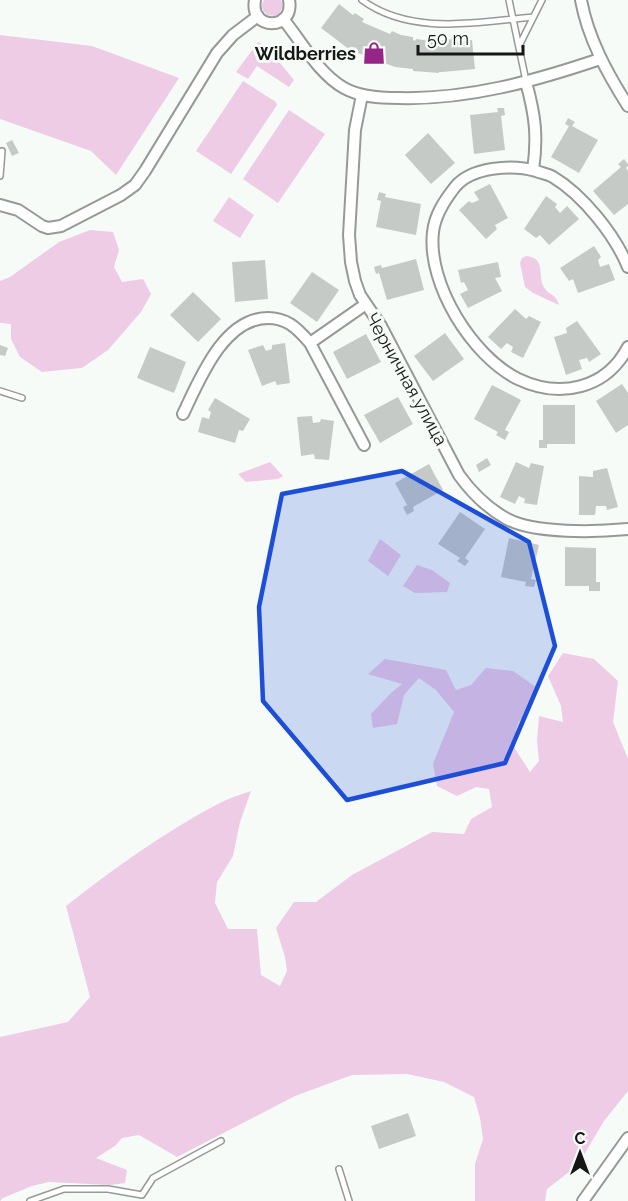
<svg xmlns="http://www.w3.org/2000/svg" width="628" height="1201" viewBox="0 0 628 1201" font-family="Raleway,sans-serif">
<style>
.green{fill:#eecce6}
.building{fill:#c6cac7}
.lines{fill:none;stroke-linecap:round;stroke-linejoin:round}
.service-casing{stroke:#969a97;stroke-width:8}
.minor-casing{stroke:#969a97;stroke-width:14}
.service{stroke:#fff;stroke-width:5}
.minor{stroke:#fff;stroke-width:10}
.marked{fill:#1d4ed8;fill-opacity:0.2;stroke:#1d4ed8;stroke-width:4.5;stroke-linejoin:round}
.labels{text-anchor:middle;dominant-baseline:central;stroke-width:6;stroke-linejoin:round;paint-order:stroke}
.poi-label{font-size:18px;font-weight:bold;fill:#151716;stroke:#f7fbf8;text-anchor:end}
.street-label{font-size:18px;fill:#151716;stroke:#f7fbf8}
</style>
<rect width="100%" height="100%" fill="#f7fbf8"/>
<!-- green -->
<path class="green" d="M264,0H281C284,6 282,12 275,16L268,15C262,11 260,6 264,0Z
M0,35L92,46L179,78L116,175L91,151L0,119Z
M258,42L267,47L294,80L289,87L257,66L248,79L236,72Z
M243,81L276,102L277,105L231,174L196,151Z
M289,110L325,134L278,203L243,179Z
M229,197L254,215L240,238L213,221Z
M90,230L113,232L119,250L114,267L122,282L143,279L151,294L141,312L108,350L82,368L42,372L20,357L11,339V324L0,323V281L10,277L59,242Z
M526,256C547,258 537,277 544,287C549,296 556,293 559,305L533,293L525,287L520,263L522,258Z
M270,462L283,476L278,479L246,482L238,474Z
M380,539L401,555L388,576L368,561Z
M417,565L432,570L450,583L447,592L415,593L403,586Z
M563,653L594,659L618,681L613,722L628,759V1091L604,1121L578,1165L547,1189L545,1201H475V1164L483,1139L480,1118L474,1097L444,1082L407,1074L352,1075L295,1096L177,1157L139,1135L122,1138L115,1146L96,1158L127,1170L125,1183L110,1185L49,1182L32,1186L3,1198L0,1201V1037L68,1022L90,997L66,906C113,869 163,833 216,805C227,799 239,795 251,791L240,822L233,856L217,882L215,903L228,929H257L261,975L280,986L287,971L285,957L276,928L294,902H316L352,875L432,832L464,834L471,819L492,807L489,789L476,787L457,796L437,786L433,764L454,712L436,690L419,678L404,695L397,724L373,728L371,714L390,694L402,684L368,674L385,659C406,663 426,666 446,670L456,690L471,685L486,668L513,671L536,687L533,704L518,723L512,744L530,772L539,761L537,741L539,716L563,722L561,706L548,676Z"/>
<!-- building -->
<path class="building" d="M339,4L353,15L355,13L364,19L362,22L390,34L392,31L401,35L413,37V40L415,41L416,39L438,42V43H442V40L454,39V42L472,40L475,69L442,72H439V73L413,71V69L395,67L350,50L321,28Z
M497,108H504L505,115L501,116L505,150L474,154L470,115L498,112Z
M568,118L575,122L572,126L598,140L579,173L551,157L569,126L565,124Z
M428,133L455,163L431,184L405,155Z
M12,140L19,153L12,156L6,143Z
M624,159L628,164V166L626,168L628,171V204L614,215L593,191L621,167L618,164Z
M490,184L508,218L495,225L497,229L486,239L459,210L469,201L472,203L479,200L474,192Z
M379,192L386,194L385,197L421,204L416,235L376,227L381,201L377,200Z
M546,196L557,204L555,207L560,213L567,206L579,219L549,245L540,235L536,238L524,229Z
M594,246L601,257L598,260L600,267L609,264L615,280L578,293L573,279L569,281L560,268Z
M416,259L424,290L387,300L379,273L376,274L374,267L381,265L382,268Z
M265,260L268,299L235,302L232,262Z
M498,262L501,277L495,278L502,291L468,308L460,294L468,290L464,282L461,283L458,270Z
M312,272L339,290L317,322L290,303Z
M193,292L221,319L198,342L170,315Z
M515,309L526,319L529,316L541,322L523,358L511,352L513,347L507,343L501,349L488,337Z
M577,321L601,354L589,362L587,358L579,360L582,369L566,375L554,337L567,333L566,328Z
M445,333L464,359L433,381L414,356Z
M366,334L381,362L347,379L333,352Z
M285,343L290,383L277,385L275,381L262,386L248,350L263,345L266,351L272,349V345Z
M0,345L8,348L5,356L0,355Z
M150,347L186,362L174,393L137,378Z
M622,384L628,393V425L616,433L596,401Z
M492,385L521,400L505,430L509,432L505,440L496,435L498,432L474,419Z
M398,397L413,424L380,443L364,415Z
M215,398L250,419L243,431L239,430L235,443L198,432L202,417L209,419L211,412L208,410Z
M543,405H575V444H547V448H539V440H543Z
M312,416L313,423L320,422L321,419L334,421L329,460L315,459L314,454L301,456L297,417Z
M487,458L491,465L479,472L476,465Z
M516,462L529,468L531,463L544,466L537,505L524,503L525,499L519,496L515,504L500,497Z
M429,464L443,490L413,507L414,511L407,515L403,507L407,505L395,483Z
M607,468L618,507L607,510L606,506H596L595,515H579V476L593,477V471Z
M460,512L485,529L465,558L469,561L465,566L457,561L460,558L438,544Z
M509,538L539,545L531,579L536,580L534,587L525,586L526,582L501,577Z
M565,547L596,548V582H600V591H589V586H565Z
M408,1113L416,1136L379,1149L371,1126Z"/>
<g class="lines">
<!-- service casing -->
<g class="service-casing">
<path id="service" d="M362,0C411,36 477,22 533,17
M509,0L526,81
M519,46L542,0
M0,176L2,151
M0,391L22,398
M339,1169L349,1201
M30,1201L64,1189H108L142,1195L153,1178L221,1141"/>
</g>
<!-- minor casing -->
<g class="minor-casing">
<path id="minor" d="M255,0C249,31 295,31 289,0
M581,0C588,38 607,73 628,106
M283,19C302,42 318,73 344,88C360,97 380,98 398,98C467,100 535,81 600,59
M526,82C535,115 538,136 533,170
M362,95L355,130L349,235L351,262L355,281L360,295L381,326L459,475C472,493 487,508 507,519C534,534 597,532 628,529
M0,205L18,210L42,226L48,228L61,226L121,195L135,185L145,171L217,53L233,35L258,16
M628,267C615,235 583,195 553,177C548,174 541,173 536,171C512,164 471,167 455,187C444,201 435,215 433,232C427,284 472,356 518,379C560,399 606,389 628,347
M310,343L366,304
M183,414C199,381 223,318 268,318C276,318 283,320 290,324C298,329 304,336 310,343L364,445
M583,1201L628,1138"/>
</g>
<!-- service -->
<use href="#service" class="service"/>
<!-- minor -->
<use href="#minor" class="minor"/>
</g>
<!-- marked area -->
<path class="marked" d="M402,471L529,542L555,646L505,763L347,800L263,701L259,607L282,494Z"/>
<!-- icons -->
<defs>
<g id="shop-bare" transform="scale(1.8)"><path d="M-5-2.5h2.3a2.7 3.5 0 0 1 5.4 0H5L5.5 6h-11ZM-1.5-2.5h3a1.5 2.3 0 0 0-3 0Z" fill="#952686" stroke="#f7fbf8" stroke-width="2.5" paint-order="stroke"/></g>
</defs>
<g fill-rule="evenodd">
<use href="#shop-bare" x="374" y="53"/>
</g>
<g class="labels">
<!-- poi labels -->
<g class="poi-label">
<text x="356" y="53">Wildberries</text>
</g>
<!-- street labels -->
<g class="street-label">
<text transform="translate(407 379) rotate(61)">Черничная улица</text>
</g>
</g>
<!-- north arrow -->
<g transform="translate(580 1153)" stroke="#f7fbf8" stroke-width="4.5" paint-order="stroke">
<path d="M0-4.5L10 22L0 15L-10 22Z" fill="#151716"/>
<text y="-9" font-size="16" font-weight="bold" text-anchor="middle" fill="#151716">С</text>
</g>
<!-- scale -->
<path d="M418 45v9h105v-9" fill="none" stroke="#151716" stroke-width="3"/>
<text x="427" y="45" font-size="18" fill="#151716" stroke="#f7fbf8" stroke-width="4.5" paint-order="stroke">50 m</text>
</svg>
